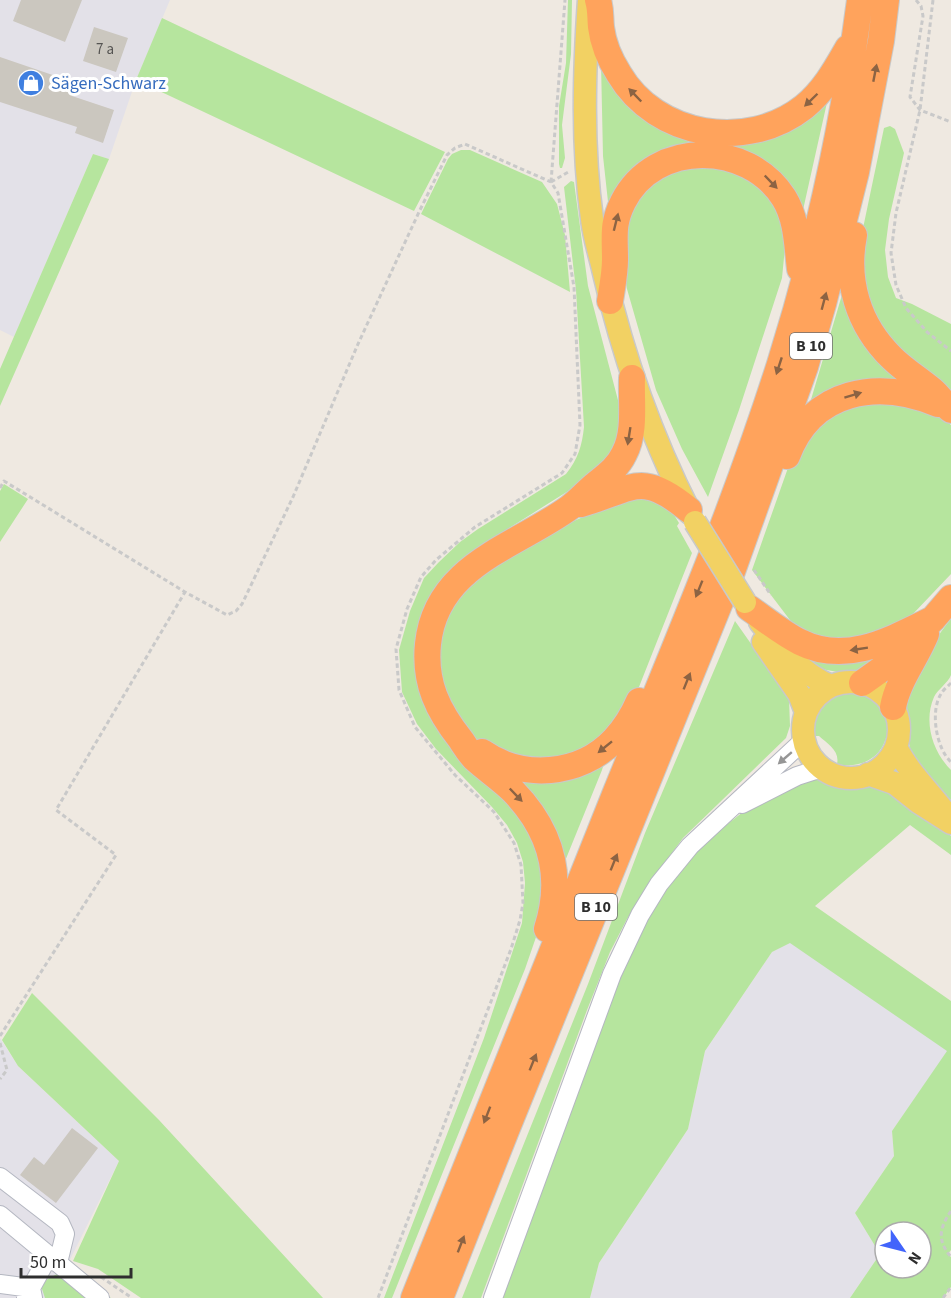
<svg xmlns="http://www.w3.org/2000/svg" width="951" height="1298" viewBox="0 0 951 1298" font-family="'Source Sans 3',sans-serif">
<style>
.industrial{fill:#e3e1e8}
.green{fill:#b6e59e;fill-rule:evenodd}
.building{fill:#cbc7bf}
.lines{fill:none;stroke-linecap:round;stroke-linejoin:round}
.minor-casing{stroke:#b4b7c1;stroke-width:20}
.major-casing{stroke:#c9c9c9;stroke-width:25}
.highway-casing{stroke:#c9c9c9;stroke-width:28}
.path{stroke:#c9c9c9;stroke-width:3;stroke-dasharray:4.5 3;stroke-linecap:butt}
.minor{stroke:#fff;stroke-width:18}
.major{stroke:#f2d163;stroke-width:22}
.highway{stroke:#ffa35c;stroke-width:26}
.major-bridge-casing{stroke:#c9c9c9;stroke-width:25;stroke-linecap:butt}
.major-bridge{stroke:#f2d163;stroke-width:22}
.oneway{fill:#8c6343}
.oneway2{fill:#969696}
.labels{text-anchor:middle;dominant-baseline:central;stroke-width:6;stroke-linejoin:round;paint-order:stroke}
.number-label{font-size:15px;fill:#555452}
.shield{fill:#fff;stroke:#6d6d6d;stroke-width:1.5}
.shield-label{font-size:16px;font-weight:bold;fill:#2e2e2e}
.shop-label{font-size:18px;fill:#366cbe;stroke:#fff;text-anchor:start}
</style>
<rect width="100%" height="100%" fill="#efe9e1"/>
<!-- industrial -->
<path class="industrial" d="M0,0H170L136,80L109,159L93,154L14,337L0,330Z
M790,942L948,1051L892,1131L894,1156L855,1213L880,1254L850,1298H590L599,1263L688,1129L705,1051L772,952Z
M0,1038L18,1066L119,1161L51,1298H0Z"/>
<!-- green -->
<path class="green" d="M568,0H572L571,54L562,125L565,158L562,168H560L559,164V106L566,63Z
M162,18L445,152L414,211L136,80Z
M601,63L707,139L828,98L803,210L709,147L609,211L603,156Z
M890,126L895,129L904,153L889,219L885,250L888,277L896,298L912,304L951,324V395L883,337L861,292L862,233L884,128Z
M461,150H470L542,182L557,204L565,235L570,292L421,214L448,159L452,154Z
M93,154L109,159L0,406V369Z
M687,162L744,169L780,210L786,237L782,278L739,410L708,497L682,449L656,390L627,289L619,241L640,191Z
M571,181L574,182L588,286L619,404L621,426L619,440L597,473L490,540L464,558L450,572L425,609L417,633L414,663L419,689L432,719L510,799L540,848L544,914L525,969L392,1298H384L484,1038L522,923L525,883L523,862L517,843L507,825L492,807L436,749L417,724L402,692L399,650L410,611L424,578L439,562L460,542L478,529L566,474C578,459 582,446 584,427L576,290L564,187Z
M844,288L911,383L810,403Z
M884,398L938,414L951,425V574L912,615L892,629L864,640L814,638L793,624L752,570L789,465L826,416Z
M4,484L28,499L0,542V491Z
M647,493L671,510L679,523L677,526L692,553L635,697L594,747L550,762L485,747L470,735L457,721L439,680L438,644L449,610L472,580L560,527L636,494Z
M951,619C951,629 951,667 951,675C948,683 938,689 934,697C923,722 933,752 951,770V800C938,788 921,775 913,759C909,752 904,702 906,695C915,671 935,638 951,619Z
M735,621L789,698L790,726L786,738L683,838L646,888L627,919L610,952L587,1010L481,1298H462L588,984L645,833Z
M793,646L887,648L861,670L838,672L821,669Z
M848,691C907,693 897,776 837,764C840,751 828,744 819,736H813C813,712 823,695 848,691Z
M604,763L602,770L561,871L513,774Z
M819,778L843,786L867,784L903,798L951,836V855L910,825L815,906L951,1001V1250L948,1254L951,1257V1287L943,1298H850L880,1254L855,1213L894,1156L892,1131L947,1051L790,943L772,952L705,1051L688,1129L599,1263L590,1298H500L618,976L652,906L698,847L743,812L805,779ZM885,1232H921V1268H885Z
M32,993L159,1120L323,1298H141L98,1269L73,1261L119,1161L18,1066L2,1040Z
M66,1269L111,1298H45L41,1286C48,1276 56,1276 66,1269Z"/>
<!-- building -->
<path class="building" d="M21,0H82L65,42L13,21Z
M94,27L128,38L116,72L83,61Z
M0,57L76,83L72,96L114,110L103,143L75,133L77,127L0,102Z
M72,1128L98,1148L56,1203L20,1175L34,1157L44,1165Z"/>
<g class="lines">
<!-- minor casing -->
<g class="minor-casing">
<path id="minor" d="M742,804L797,776L822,768
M0,1177L60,1223L65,1234L58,1263
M0,1215L100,1298
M0,1284L31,1288L26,1298
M33,1298L31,1288L49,1255
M493,1298L612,974L640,915L659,884L690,846L804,740"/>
</g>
<!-- major casing -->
<g class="major-casing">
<path id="major" d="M589,0C584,73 582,146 592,219C594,237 600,255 604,273C623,356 651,436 690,513
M760,622C779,646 802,675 831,686
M763,642L799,694L806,712
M803 730a48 48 0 1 1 96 0a48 48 0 1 1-96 0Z
M896,747C909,773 930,792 947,815
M868,774L894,783L918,802L951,823"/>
</g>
<!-- highway casing -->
<g class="highway-casing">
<path id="highway" d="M598,0C601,10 600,17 601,27C603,44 610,60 619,74C656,137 747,152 804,107C824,91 836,69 848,48
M854,235C845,281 858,325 892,358C904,370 919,379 932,390C939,396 944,404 951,410
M610,301C612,288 615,273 615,260C615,236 612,224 623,202C655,139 748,141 784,198C797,219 797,245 800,269
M787,456C812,389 878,379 938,404
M581,504C633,489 641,470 689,510
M749,608C765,619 782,633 800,642C846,665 890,640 933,619
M862,683L883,668L933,619L951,598
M893,707C898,680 916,659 926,634
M482,752C522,780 580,776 614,740C625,728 633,715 639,701
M547,929C564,876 551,830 513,791C501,779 487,770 475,759C469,753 465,746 461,740C438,711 424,683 428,644C436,565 515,547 569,508C579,501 587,491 596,484C607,475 618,467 624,454C636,432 631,402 632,378
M414,1298C481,1131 547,964 614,797C672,654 733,512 780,364C817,246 844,123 860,0
M440,1298L505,1133L729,580L805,367L823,304L856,172L881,41L886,0"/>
</g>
<!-- path -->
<path class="path" d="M916,0L921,6L923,16L910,97L920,110L951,122
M933,0L920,110L896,213L891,253L896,285L906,308L927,332L951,351
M551,182L565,0
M551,182L570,171
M0,488L4,481L185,592L227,615L236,611L242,604L293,497L358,344L419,212L447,155L455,148L465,144L551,182L558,193L574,287L580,425L575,454L562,473L475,527L436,560L421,577L407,609L396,649L399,690L415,727L455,775L494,812L514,843L521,865L523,903L520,920L511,949L378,1298
M754,570L771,595
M951,683C948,686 943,690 941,694C930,711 936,748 951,762
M0,1036L116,855L56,810L185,592
M0,1043L7,1070L0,1079
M951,1211C939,1229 937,1240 951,1257
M101,1277L132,1298
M943,1298L951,1287"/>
<!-- minor -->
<use href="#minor" class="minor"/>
<!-- major -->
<use href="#major" class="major"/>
<!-- highway -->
<use href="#highway" class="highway"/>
<!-- major-bridge casing -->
<g class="major-bridge-casing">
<path id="major-bridge" d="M695,522L745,602"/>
</g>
<!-- major-bridge -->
<use href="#major-bridge" class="major-bridge"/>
</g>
<!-- one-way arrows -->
<defs><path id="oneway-solid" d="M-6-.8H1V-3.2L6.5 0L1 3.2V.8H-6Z" transform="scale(1.5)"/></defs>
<g class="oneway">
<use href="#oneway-solid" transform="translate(875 73) rotate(-79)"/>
<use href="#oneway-solid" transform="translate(635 95) rotate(-134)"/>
<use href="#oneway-solid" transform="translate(811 100) rotate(136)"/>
<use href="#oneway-solid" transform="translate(771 182) rotate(46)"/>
<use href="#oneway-solid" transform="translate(616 222) rotate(-76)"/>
<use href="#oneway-solid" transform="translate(824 301) rotate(-75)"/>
<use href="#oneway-solid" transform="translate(779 366) rotate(108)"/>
<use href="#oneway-solid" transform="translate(853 395) rotate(-17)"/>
<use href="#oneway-solid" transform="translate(629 436) rotate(99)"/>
<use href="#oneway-solid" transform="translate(699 589) rotate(112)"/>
<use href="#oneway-solid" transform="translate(859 649) rotate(171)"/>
<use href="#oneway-solid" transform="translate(687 681) rotate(-68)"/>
<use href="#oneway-solid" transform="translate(605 747) rotate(141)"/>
<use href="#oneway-solid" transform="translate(516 795) rotate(46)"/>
<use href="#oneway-solid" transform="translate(614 862) rotate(-68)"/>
<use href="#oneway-solid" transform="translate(533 1062) rotate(-68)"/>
<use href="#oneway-solid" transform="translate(487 1115) rotate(111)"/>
<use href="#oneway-solid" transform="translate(461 1244) rotate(-69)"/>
</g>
<use class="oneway2" href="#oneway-solid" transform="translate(785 758) rotate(139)"/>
<!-- icons -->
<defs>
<g id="shop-disc" transform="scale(1.35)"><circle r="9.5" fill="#3f7fe0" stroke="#fff"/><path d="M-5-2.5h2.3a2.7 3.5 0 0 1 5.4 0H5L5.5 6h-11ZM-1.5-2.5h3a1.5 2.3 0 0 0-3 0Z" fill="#fff"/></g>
</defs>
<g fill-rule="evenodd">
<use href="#shop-disc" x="31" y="83"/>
</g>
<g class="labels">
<!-- number labels -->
<g class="number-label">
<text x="105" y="49">7 a</text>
</g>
<!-- shield labels -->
<g class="shield">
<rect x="790" y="333" width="42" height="26" rx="4.5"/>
<rect x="575" y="894" width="42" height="26" rx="4.5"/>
</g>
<g class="shield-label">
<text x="811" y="346">B 10</text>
<text x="596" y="907">B 10</text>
</g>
<!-- shop labels -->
<g class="shop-label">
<text x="51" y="83">Sägen-Schwarz</text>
</g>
</g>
<!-- north arrow -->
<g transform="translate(903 1250) rotate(125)"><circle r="28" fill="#ffffff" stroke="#ababab" stroke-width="1.5"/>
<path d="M0-4.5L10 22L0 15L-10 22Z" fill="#4264fb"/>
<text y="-9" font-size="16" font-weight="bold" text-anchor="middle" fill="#2e2e2e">N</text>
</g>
<!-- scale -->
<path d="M21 1268v9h110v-9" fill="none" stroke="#2e2e2e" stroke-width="3"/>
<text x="30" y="1268" font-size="18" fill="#2e2e2e" stroke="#ffffff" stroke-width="4.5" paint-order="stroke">50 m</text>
</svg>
